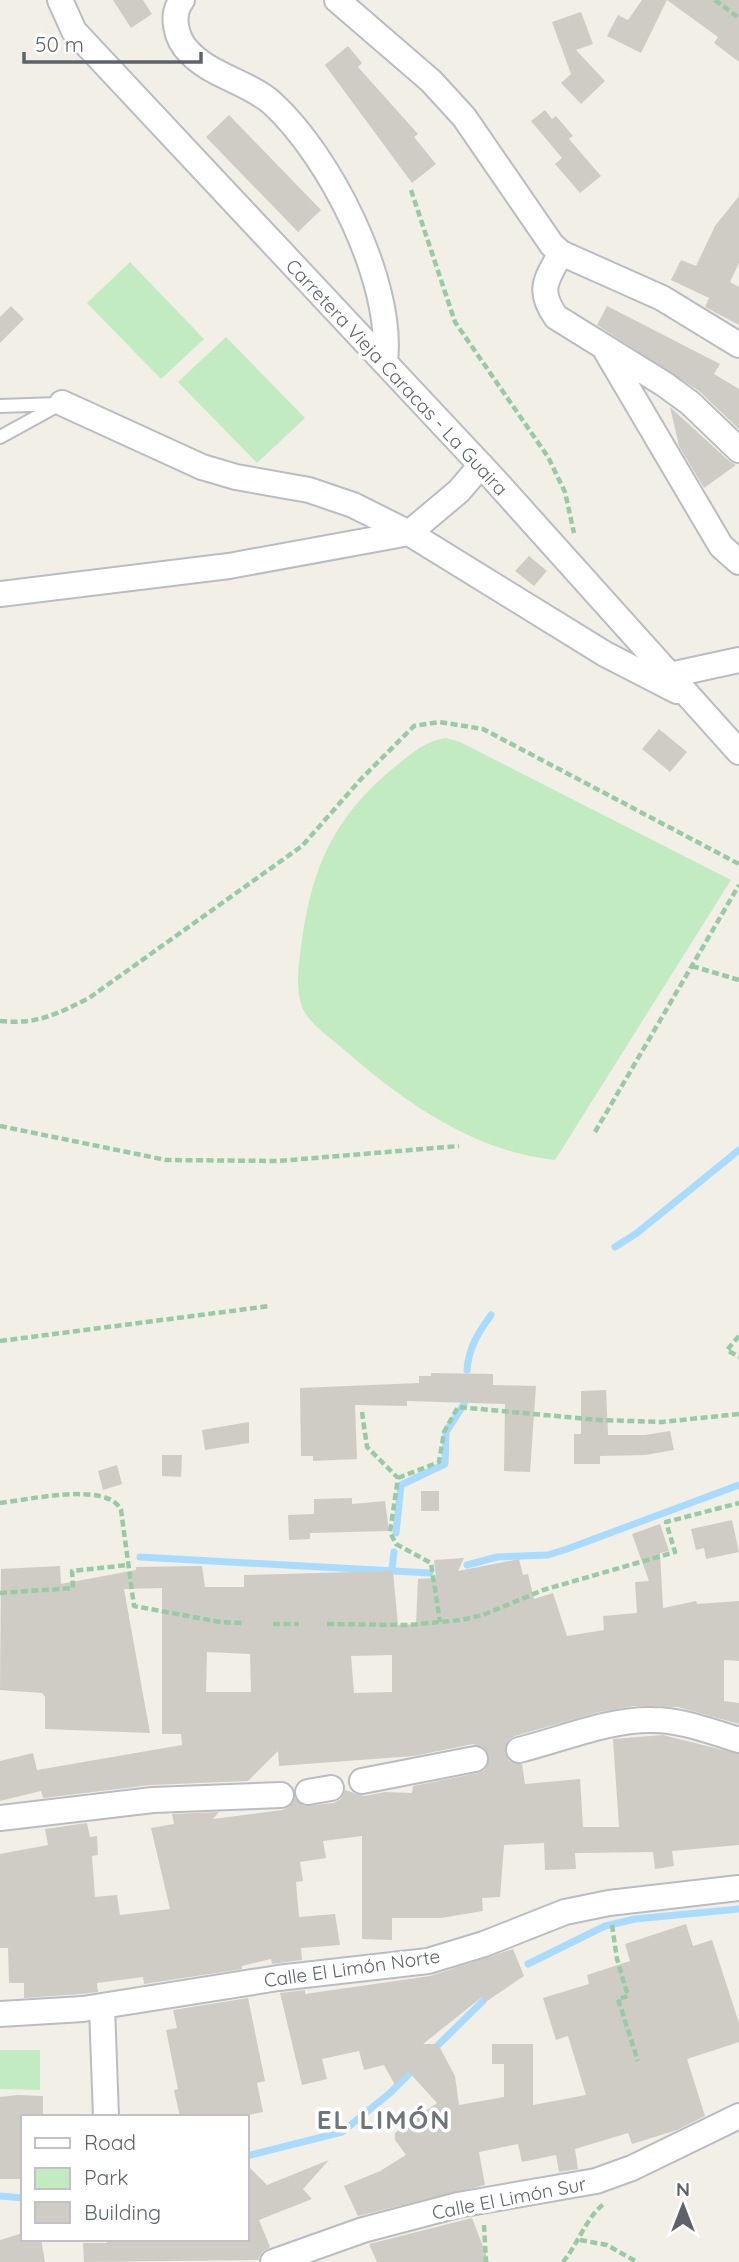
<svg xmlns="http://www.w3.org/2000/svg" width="739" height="2262" viewBox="0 0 739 2262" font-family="Quicksand,sans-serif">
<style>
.green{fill:#c2ebc1}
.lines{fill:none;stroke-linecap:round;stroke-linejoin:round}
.stream{stroke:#a9dbff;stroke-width:7}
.building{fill:#cfccc5;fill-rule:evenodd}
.minor-tunnel{stroke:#cdccc8;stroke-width:24;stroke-dasharray:24 12;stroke-linecap:butt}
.service-casing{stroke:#b9bdc1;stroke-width:16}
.minor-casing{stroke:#b9bdc1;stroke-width:28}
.path{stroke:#98cba5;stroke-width:4.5;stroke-dasharray:7 3.5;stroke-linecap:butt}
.service{stroke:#fff;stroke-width:12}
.minor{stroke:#fff;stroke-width:24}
.labels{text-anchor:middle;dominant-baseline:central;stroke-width:7;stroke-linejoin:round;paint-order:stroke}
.street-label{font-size:19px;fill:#5e6369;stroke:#fff}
.district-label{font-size:26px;font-weight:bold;letter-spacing:2px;fill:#6f757b;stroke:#fff}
</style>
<rect width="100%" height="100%" fill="#f2efe7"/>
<!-- green -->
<path class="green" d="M130,262L204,339L161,379L87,303Z
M226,337L305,418L257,463L178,382Z
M446,738L460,742L731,880L555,1160C472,1151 403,1101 342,1048C330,1037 312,1026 304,1011C295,994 298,967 301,948C311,869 333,817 396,766C412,753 425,741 446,738Z
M0,2050H40V2090L0,2089Z"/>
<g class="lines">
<!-- stream -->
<path class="stream" d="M615,1247L637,1233L739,1150
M467,1370C469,1347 478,1333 491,1315
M396,1533L401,1485L445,1464L446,1432L464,1404
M140,1557L430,1573
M467,1565L497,1557L548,1555L567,1549L739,1485
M392,1569L394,1552
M528,1964L605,1926L635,1919L739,1909
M433,2050L483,2001
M247,2156L342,2132L390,2093L415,2068
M0,2196L23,2198"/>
</g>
<!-- building -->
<path class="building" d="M113,0H143L152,14L131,28Z
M642,0H739V62L714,43L718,37L667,0L641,53L607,36L618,15L628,20Z
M581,12L593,44L576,50L605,81L581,104L561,83L571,74L552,22Z
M348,46L362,63L358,67L418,134L414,137L436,164L412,183L325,65Z
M545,110L552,119L556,116L573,136L569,139L601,176L580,193L555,164L562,158L531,121Z
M229,115L321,210L298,232L206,137Z
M739,196V263L730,282L739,287V325L705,307L709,298L671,280L681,260L696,266L715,226Z
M11,306L24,319L0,343V317Z
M607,306L720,364L714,374L739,389V429L699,391L597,325Z
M670,407L729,461L736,465L704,488L679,446Z
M529,556L547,571L534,586L515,571Z
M659,729L687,752L670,772L642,749Z
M431,1373L493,1374V1385L536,1386L530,1472L504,1471L505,1404L407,1401V1406L355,1405L357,1459L313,1461V1456H301L300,1388L419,1383V1376H431Z
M606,1390L608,1435H645L670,1431L674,1450L645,1455L600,1456V1464H574V1434H581V1391Z
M249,1422V1443L205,1450L202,1430Z
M162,1455H182L181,1477L162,1476Z
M117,1465L122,1484L103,1490L98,1471Z
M421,1491H439V1511H421Z
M352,1498V1504L385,1501L389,1531L310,1533V1539L289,1540L288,1515L314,1514V1499Z
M732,1520L739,1552L706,1559L704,1548L696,1550L691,1529Z
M660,1524L669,1551L660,1553L663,1608L696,1601L697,1604L739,1601V1661L724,1660V1701L739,1703V1724L678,1707L635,1706L599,1712L515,1736L508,1740L505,1753L509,1761L522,1764L525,1784L580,1779L583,1827H619L613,1739L663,1735L739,1754V1845L672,1851L674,1866L655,1869L653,1852L575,1853L576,1869L545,1870L544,1843L504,1845L500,1897L482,1898L483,1911L441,1918H392V1940L362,1939V1836L323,1841L326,1858L300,1862L303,1881L296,1882L299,1917L335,1914L340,1945L301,1948L302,1960L272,1964L271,1959L242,1966V1969L144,1984L143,1977L97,1983L98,1992L81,1994L24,1998V1983H9L8,1948H0V1854L48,1845L45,1829L87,1823L90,1837L97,1836L98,1855L92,1856L95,1897L117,1895L120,1915L170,1909L151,1828L174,1824L172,1814L219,1812L213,1819L282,1810L289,1807L295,1798L304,1806L334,1803L341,1799L345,1790L364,1796L385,1792L412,1793L413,1786L478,1773L485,1770L490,1757L486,1749L473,1744L414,1756L279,1766L278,1751L248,1781L151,1785L43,1798L41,1791L0,1801V1761L33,1753L37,1770L182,1745L181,1734H162V1588L124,1589L150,1733L45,1729V1697L42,1693L0,1690L1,1569L60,1566L61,1584L136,1570V1567L202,1566L205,1587H244V1575L393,1571L398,1625L416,1624L418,1579L436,1578L434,1560L464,1558L458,1571L519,1559L523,1575L528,1574L534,1599L553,1593L567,1636L604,1630L603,1616L637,1613L635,1582L649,1581L632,1534ZM207,1652L250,1654L251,1692H206ZM392,1655V1692L354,1693L351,1656Z
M686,1924L693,1946L712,1940L739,2023V2042L687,2059L705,2116L677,2130L632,2144L628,2133L575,2149L578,2169L559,2172L556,2155L522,2162L518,2144L479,2152L485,2185L358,2216L344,2186L380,2171L406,2155L395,2140V2133L437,2103L408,2071L395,2085L384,2065L364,2070L359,2051L322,2059L327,2079L302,2085L280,1993L305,1990V1994L430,1976L513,1949L524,1976L484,2003L482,1997L423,2044H438L455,2076L459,2105L504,2097V2064H492V2044H533V2105L586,2095L568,2036L556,2040L543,1998L589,1984L587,1975L630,1961L625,1944Z
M248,1998L265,2081L257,2083L263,2112L238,2117H180L174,2090L178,2089L166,2030L177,2028L173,2010Z
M17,2095L43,2096V2117H23V2179H0V2097Z
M329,2160L303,2189L312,2199L259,2220L270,2247L262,2252L258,2260L84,2262L83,2243H107L106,2239H247V2165L267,2185Z
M472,2218L489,2262H377L369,2244Z
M23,2233V2239H41L45,2262H0V2240Z"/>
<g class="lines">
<!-- minor-tunnel -->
<path class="minor-tunnel" d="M475,1759L519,1750"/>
<!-- service casing -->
<g class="service-casing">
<path id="service" d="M0,406L58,404
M0,437L62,403"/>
</g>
<!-- minor casing -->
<g class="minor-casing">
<path id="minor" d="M60,0L74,31L492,477L739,752
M182,0C170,15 176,40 190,53C212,76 248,82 272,103C330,156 394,282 385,361
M337,0L431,81L464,117L552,245L561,253L662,298L739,345
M561,253C546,280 537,290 556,317L664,384L690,403L739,450
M606,351L721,546L739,562
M62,403L202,467L236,477L309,490L353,505L409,533L605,654L677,691
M0,594L229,566L409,533L459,491L481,465
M670,675L739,660
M519,1750C563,1739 609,1719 653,1720C682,1720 712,1732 739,1740
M362,1781L475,1759
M308,1792L331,1788
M0,1818L153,1800L281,1795
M102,2007L106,2117
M0,2014L83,2009L278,1978L428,1961L484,1944L565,1912L609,1903L739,1888
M273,2262L363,2230L458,2205L596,2181L632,2168L739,2116"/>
</g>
<!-- path -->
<path class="path" d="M715,0L739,18
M411,190L455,322L548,457L565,492L574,533
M692,966L739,980
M0,1021C35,1025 58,1014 89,998L302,846L361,779L414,726L439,722L483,729L739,864
M0,1126L166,1160L278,1161L459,1146
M595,1132L739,885
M739,1336L727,1350L739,1357
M0,1341L270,1306
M362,1412L367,1447L398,1478L390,1532L396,1544L431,1563L440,1622
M398,1478L439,1462L444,1432L458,1407L599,1420L662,1422L739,1414
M0,1503C27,1500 108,1481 121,1510L134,1606L220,1622L244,1623
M0,1593L73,1588L72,1571L128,1565
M273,1624H299
M327,1624L409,1625L461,1620L483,1615L543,1590L675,1552L666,1522L739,1503
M612,1925L617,1959L628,1996L618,1999L638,2061
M484,2225L486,2262
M580,2240L607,2245L637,2262
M563,2262C578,2244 587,2216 604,2204"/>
<!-- service -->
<use href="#service" class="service"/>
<!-- minor -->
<use href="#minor" class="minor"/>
</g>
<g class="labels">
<!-- street labels -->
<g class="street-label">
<text transform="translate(397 377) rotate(47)">Carretera Vieja Caracas - La Guaira</text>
<text transform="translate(352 1968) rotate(-8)">Calle El Limón Norte</text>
<text transform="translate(509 2198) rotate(-11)">Calle El Limón Sur</text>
</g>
<!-- district labels -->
<g class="district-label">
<text x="384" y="2119">EL LIMÓN</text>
</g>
</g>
<!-- legend -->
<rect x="21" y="2115" width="228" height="126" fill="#ffffff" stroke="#bfc1c3" stroke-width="2"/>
<rect x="35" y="2138" width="35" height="10" fill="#ffffff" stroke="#bfc1c3" stroke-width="2"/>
<text x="84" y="2150" font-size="21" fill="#5e6369">Road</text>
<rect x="35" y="2168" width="35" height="21" fill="#c2ebc1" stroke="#bfc1c3" stroke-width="2"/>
<text x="84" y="2185" font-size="21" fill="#5e6369">Park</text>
<rect x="35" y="2202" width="35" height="21" fill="#cfccc5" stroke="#bfc1c3" stroke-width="2"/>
<text x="84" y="2220" font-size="21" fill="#5e6369">Building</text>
<!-- north arrow -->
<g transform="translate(683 2206)" stroke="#ffffff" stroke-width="5" paint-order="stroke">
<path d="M0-5L12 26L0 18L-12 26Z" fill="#5e6369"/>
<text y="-10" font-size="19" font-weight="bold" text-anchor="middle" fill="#5e6369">N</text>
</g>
<!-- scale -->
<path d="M24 52v10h177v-10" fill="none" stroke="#5e6369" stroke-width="3.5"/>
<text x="35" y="52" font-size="21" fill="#5e6369" stroke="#ffffff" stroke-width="5" paint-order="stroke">50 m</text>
</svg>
